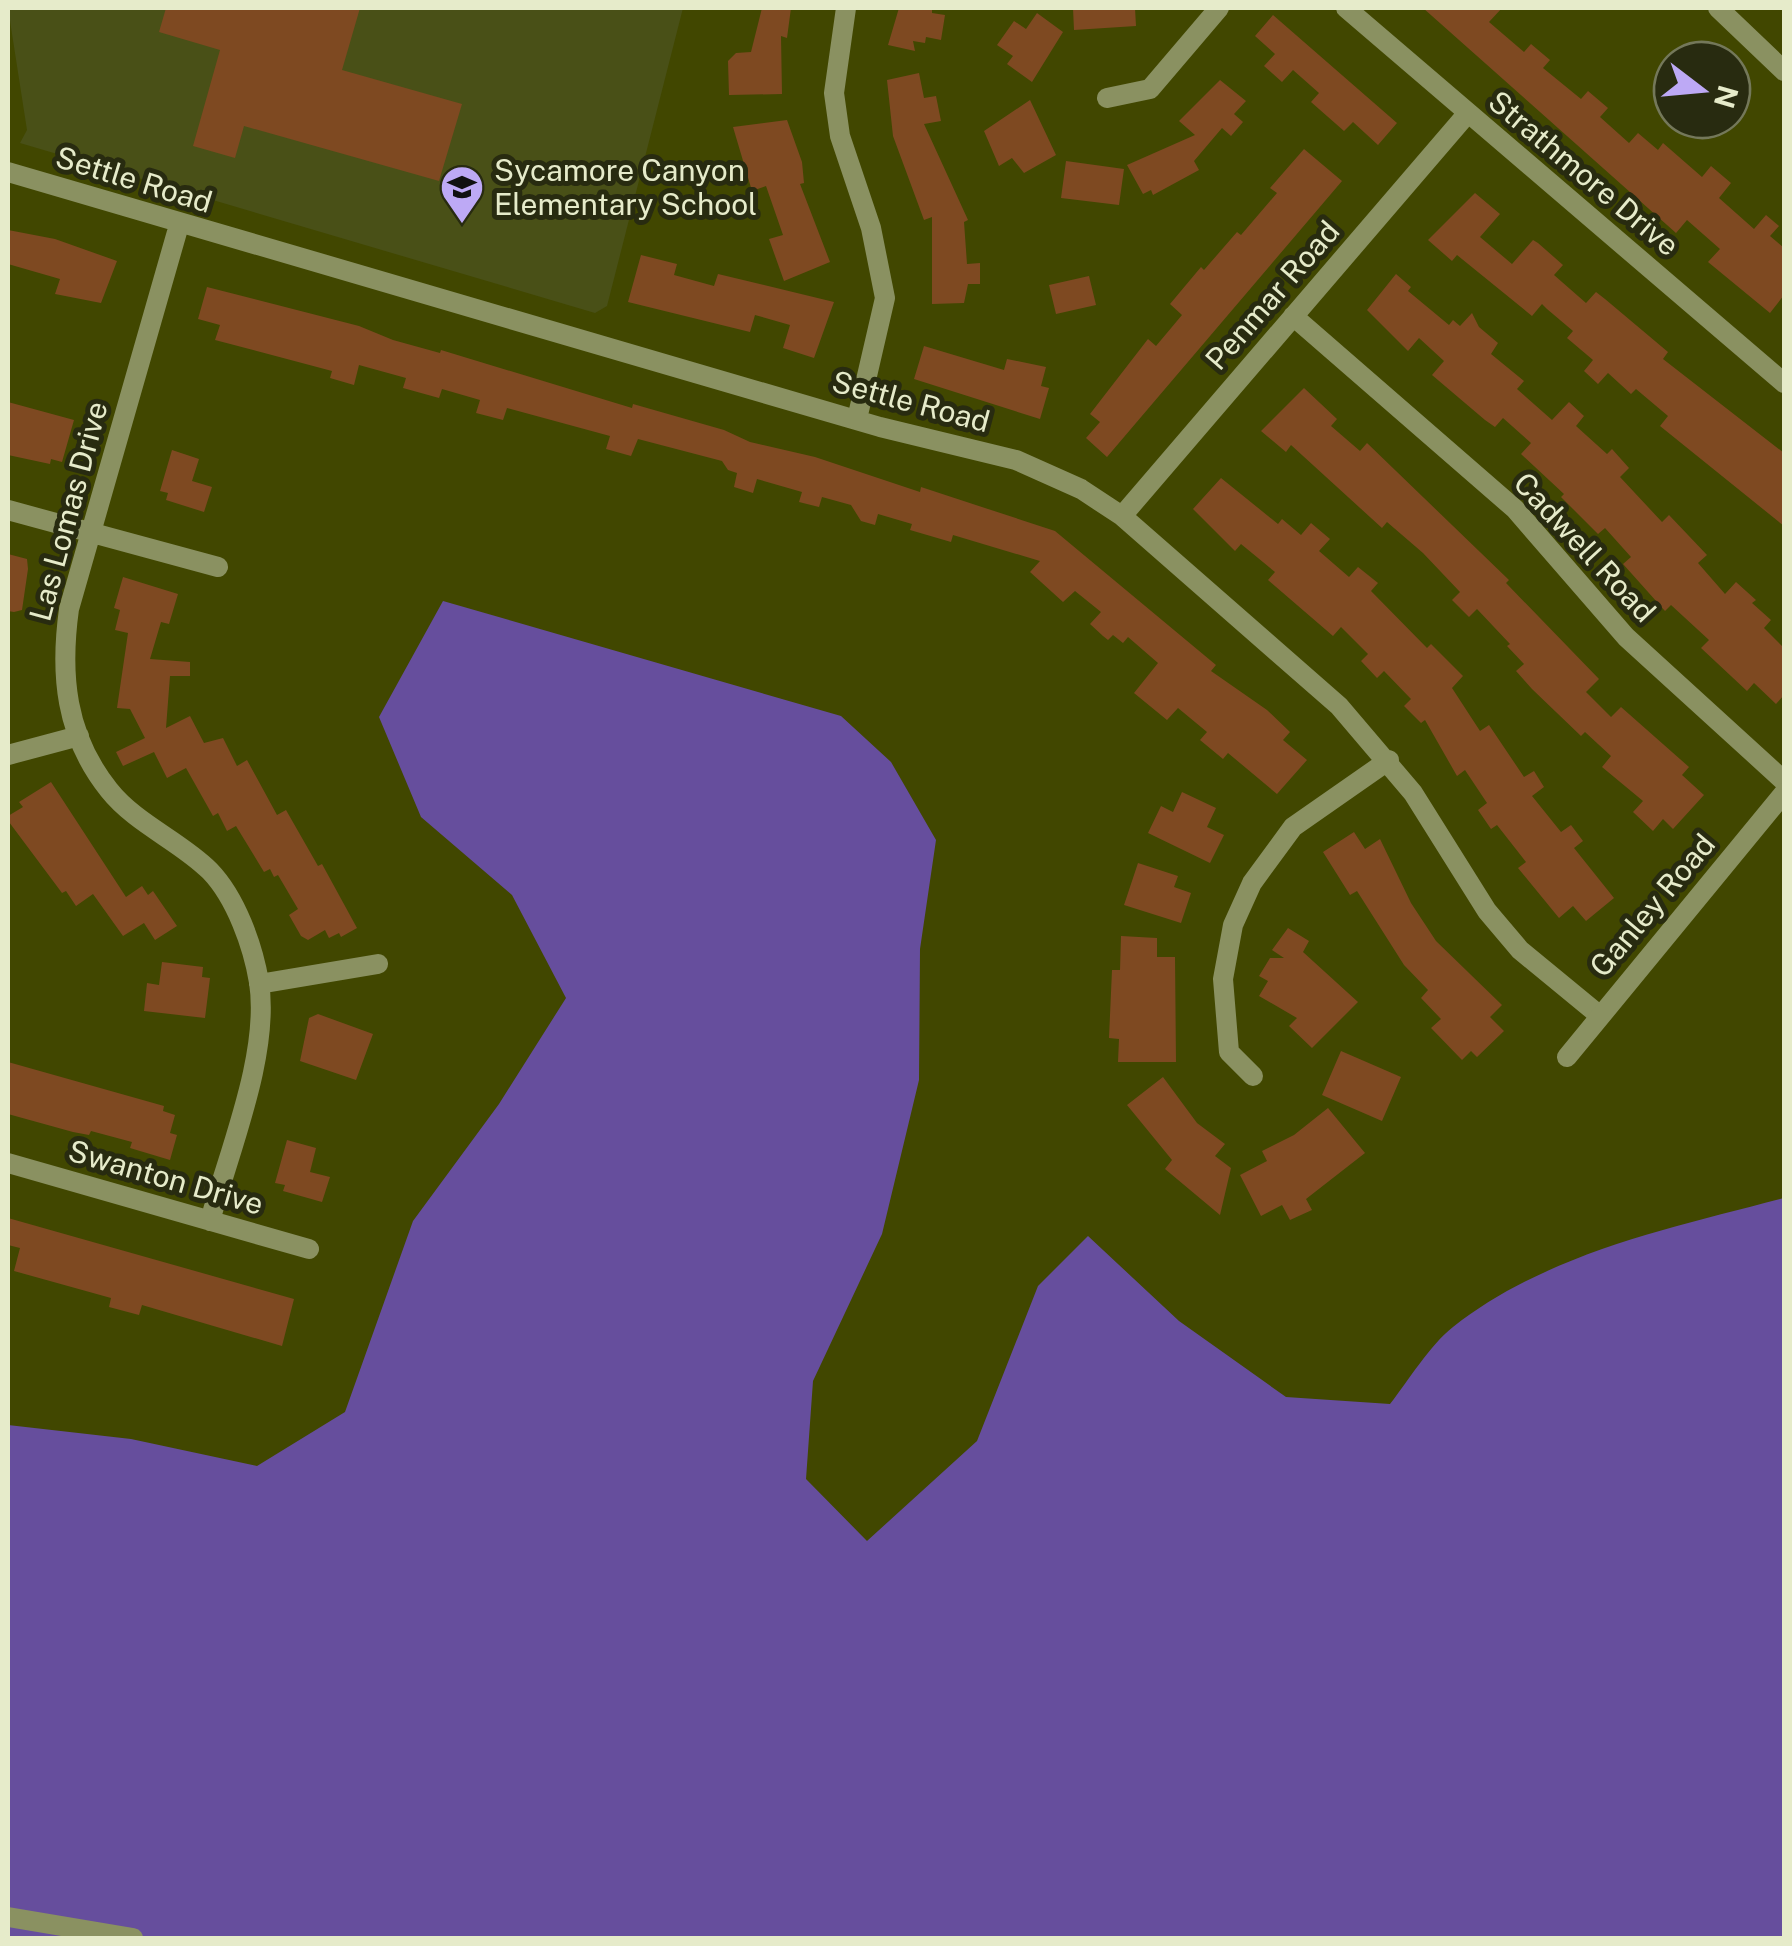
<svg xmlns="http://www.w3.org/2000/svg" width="1792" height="1946" viewBox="0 0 1792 1946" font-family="'Public Sans',sans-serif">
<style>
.built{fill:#495017}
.green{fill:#664e9d}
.building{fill:#7e4921}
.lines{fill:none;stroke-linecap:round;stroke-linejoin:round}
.minor{stroke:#8a9161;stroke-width:20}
.tertiary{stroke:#8a9161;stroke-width:20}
.labels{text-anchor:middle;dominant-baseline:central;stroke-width:10;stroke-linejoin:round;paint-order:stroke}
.poi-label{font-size:30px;fill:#e6ebca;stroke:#282b10;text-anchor:start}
.street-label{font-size:30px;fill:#e6ebca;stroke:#282b10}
</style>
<rect width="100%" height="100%" fill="#414700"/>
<!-- built -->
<path class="built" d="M8,8H683L607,306L595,313L20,143L27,130Z"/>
<!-- green -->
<path class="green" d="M443,601L841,716L891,762L936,840L920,949L919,1080L882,1234L813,1381L806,1479L867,1541L977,1441L1038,1286L1088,1236L1179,1321L1286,1397L1390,1404C1409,1380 1429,1346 1453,1327C1547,1253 1671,1228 1784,1198V1938H8V1425L131,1439L257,1466L345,1412L413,1221L499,1104L566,998L512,895L421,817L379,717Z"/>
<!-- building -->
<path class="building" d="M166,8H360L342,70L462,104L439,181L244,126L235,158L193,146L220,50L159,32Z
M762,8H791L787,38L781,36L782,94L729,95L728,61L736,53L751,52Z
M899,8H932V13L945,15L941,40L926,37L925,43L913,41L915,51L888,45Z
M1073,8H1135L1136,26L1074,30Z
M1423,8H1502L1489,22L1524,52L1531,44L1550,60L1543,68L1581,99L1588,91L1608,108L1600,117L1629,143L1638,133L1658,150L1663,143L1702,177L1711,166L1731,183L1719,198L1754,229L1766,215L1779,226L1770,236L1784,248V295L1770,313L1708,262L1720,249L1687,220L1676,233Z
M1037,13L1063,32L1032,82L1007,64L1013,56L997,45L1014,21L1026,29Z
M1273,15L1397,123L1378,145L1353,122L1344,131L1311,102L1319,93L1293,70L1282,82L1264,66L1275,54L1255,36Z
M919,73L924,98L936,96L941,121L924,124L968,220L964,222L967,264L980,263V284H968L964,303L932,304V217L924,220L893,136L887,80Z
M1220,80L1246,101L1234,114L1243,122L1231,136L1222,128L1194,161L1199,170L1153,195L1151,190L1143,194L1127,165L1195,135L1179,121Z
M1030,100L1056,155L1024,173L1012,158L999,166L984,131Z
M787,120L802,162L804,183L800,184L830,262L784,281L769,239L783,235L766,186L752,191L733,127Z
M1304,149L1342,181L1107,457L1086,438L1100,422L1090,414L1148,339L1156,346L1182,315L1170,304L1201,267L1204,270L1237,232L1241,235L1277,193L1270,188Z
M1066,161L1124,169L1119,205L1061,198Z
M1475,193L1500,214L1480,237L1512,264L1533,240L1538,243L1563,265L1554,275L1586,303L1596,292L1605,299L1668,352L1663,359L1784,453V526L1660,426L1668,416L1636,389L1631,394L1608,373L1598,384L1584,371L1593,360L1567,338L1573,331L1547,309L1542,304L1532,316L1457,255L1452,261L1428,240Z
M8,230L55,239L117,261L101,303L55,294L60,279L8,264Z
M641,255L677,264L674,275L714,286L718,274L834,302L814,358L783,348L790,325L755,315L750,332L628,302Z
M1396,274L1411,287L1408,291L1449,325L1453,320L1460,326L1472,313L1479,327L1498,343L1491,354L1524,381L1517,389L1552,420L1569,402L1584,416L1576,426L1607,454L1612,449L1629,468L1620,477L1662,522L1669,515L1707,555L1698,563L1725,594L1736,582L1756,600L1752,603L1771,620L1764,628L1784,648V695L1776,704L1754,683L1747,691L1701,648L1709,640L1671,605L1665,611L1623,564L1631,557L1605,528L1598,534L1561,497L1564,494L1521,454L1531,443L1503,418L1495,427L1485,420L1432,375L1444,361L1419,338L1408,351L1367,310Z
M1089,276L1096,305L1056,314L1049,285Z
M207,287L359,326L393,340L440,353L441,350L632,408L633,404L724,430L750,442L815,457L920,492L921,487L1055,531L1216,665L1211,671L1267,710L1290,732L1283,740L1307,760L1277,794L1228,753L1223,759L1200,740L1207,732L1178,708L1167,720L1134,693L1158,663L1128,637L1123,643L1113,635L1108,640L1103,636L1090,624L1101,612L1075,591L1063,602L1030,572L1040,561L953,535L951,542L910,530L912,524L878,514L875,525L861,521L851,505L822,497L819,507L799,502L802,492L757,479L753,493L734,487L737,473L728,470L722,461L638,439L631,456L606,449L610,436L507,408L503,420L476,413L480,400L442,389L439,398L403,388L406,378L359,365L354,385L330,378L332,371L215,340L220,325L198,319Z
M924,346L1004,370L1007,359L1046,367L1041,386L1049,388L1040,419L914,379Z
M1304,388L1337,419L1331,426L1360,451L1367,443L1509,580L1506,583L1599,679L1586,692L1611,717L1621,707L1689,767L1682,775L1704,795L1673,829L1663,819L1653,831L1633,812L1643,801L1602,767L1611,756L1585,732L1581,736L1532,689L1516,671L1524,664L1507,646L1510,644L1477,609L1469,617L1452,600L1460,592L1423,553L1387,522L1382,528L1291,445L1286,452L1261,431Z
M8,402L74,420L62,462L51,459L50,464L8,455Z
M172,450L199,459L192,481L212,487L204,512L166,500L168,493L160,491Z
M1221,478L1278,524L1282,519L1301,535L1311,523L1330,539L1319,551L1349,577L1358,567L1378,583L1371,591L1427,648L1431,644L1463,676L1452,688L1480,731L1489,725L1524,777L1534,771L1544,787L1532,796L1561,832L1571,825L1583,841L1574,848L1614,898L1586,921L1573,906L1559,918L1518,868L1526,862L1497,825L1491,829L1478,810L1487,803L1465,770L1457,776L1425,720L1421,723L1404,706L1411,699L1384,671L1377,678L1361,661L1368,654L1341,627L1333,636L1268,580L1275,572L1241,544L1235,551L1193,509Z
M8,554L27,559L28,569L22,610L14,612L8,611Z
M123,577L178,594L169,624L161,622L150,659L190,662V676H170L166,728L190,716L204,743L223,738L237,766L247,760L277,815L286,810L318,866L322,864L357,928L341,937L339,933L329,938L325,930L308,940L301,936L289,915L298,909L278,875L274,877L270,869L264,872L236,826L227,831L218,813L213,816L186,768L167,778L154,752L123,766L116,752L145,738L130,709L117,708L128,633L115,630L120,610L114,608Z
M51,782L126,897L142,886L148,895L153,891L177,926L155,940L144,923L123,936L93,894L76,906L66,891L62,893L9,822L8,816L23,807L19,802Z
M1182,792L1216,808L1207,827L1224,835L1210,863L1148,833L1161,806L1173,812Z
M1354,832L1365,849L1380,839L1411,903L1436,941L1502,1005L1490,1017L1504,1031L1477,1057L1471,1051L1462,1060L1431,1028L1441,1019L1421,998L1428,990L1404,965L1357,891L1350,895L1323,852Z
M1138,863L1178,876L1174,887L1191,893L1181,923L1124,905Z
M1288,928L1309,941L1303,952L1358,1002L1312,1048L1289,1026L1297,1018L1259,996L1268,981L1259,976L1270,958H1284L1272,950Z
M1121,936L1157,938V957H1175L1176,1062H1118L1119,1039L1109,1038L1112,970H1120Z
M162,962L203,967L202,977L210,978L205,1018L144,1011L147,983L159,985Z
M318,1014L373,1034L356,1080L300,1061L309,1018Z
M1341,1051L1401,1077L1382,1121L1322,1095Z
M8,1062L164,1106L163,1111L175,1115L170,1133L177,1135L170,1160L130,1148L132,1142L91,1131L89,1135L73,1132L8,1114Z
M1163,1077L1197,1123L1225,1144L1215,1156L1231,1168L1220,1215L1165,1169L1172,1160L1127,1105Z
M1328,1108L1365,1153L1306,1199L1312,1210L1290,1220L1282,1205L1261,1216L1240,1175L1267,1161L1262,1151L1294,1135Z
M287,1140L316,1148L310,1172L330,1177L322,1202L283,1191L285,1185L275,1183Z
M8,1218L294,1299L282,1346L142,1305L139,1315L109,1307L111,1298L14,1271L20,1248L8,1245Z"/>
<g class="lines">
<!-- minor -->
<path class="minor" d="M846,8L834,93L840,136L871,228L885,298L857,419
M1346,8L1784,383
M1107,98L1150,89L1219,8
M8,172L880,427L1016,460L1081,489L1122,516L1339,706L1413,793L1487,911L1520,950L1599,1015
M179,225L69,609C60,674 65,735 109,790C136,824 180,841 210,871C236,898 253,946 259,982C270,1054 229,1151 210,1221
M1293,316L1515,509L1626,637L1784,781
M8,510L218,567
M1122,516L1467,114
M8,755L79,736
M259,984L378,964
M1253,1076L1229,1052L1223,979L1233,925L1252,883L1293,827L1389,760
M8,1163L309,1249
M8,1917L133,1938"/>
<!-- tertiary -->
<path class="tertiary" d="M1718,8L1784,71
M1567,1057L1784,793"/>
</g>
<!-- icons -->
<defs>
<g id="school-pin" transform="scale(2.25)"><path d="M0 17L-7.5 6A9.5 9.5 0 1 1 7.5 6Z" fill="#bda9f5" stroke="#282b10"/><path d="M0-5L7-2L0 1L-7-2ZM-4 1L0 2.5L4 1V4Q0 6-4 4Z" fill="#111"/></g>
</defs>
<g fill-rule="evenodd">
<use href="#school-pin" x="462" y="187"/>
</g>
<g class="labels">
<!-- poi labels -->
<g class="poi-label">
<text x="494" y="170">Sycamore Canyon<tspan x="494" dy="34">Elementary School</tspan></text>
</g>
<!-- street labels -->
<g class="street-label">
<text transform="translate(1584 173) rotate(40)">Strathmore Drive</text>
<text transform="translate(134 179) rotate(17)">Settle Road</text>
<text transform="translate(1272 295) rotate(-49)">Penmar Road</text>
<text transform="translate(911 401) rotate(15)">Settle Road</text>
<text transform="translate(68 511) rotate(-75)">Las Lomas Drive</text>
<text transform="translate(1585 547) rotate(47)">Cadwell Road</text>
<text transform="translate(1652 905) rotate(-50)">Ganley Road</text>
<text transform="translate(166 1177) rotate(16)">Swanton Drive</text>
</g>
</g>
<!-- border -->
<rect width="1792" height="1946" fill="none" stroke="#e6ebca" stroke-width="20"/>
<!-- north arrow -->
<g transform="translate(1702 90) rotate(106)"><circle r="48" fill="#282b10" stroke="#74785a" stroke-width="2.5"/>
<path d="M0-8L18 38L0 25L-18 38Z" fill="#bda9f5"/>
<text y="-15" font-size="28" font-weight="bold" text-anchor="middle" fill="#e6ebca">N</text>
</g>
</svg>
